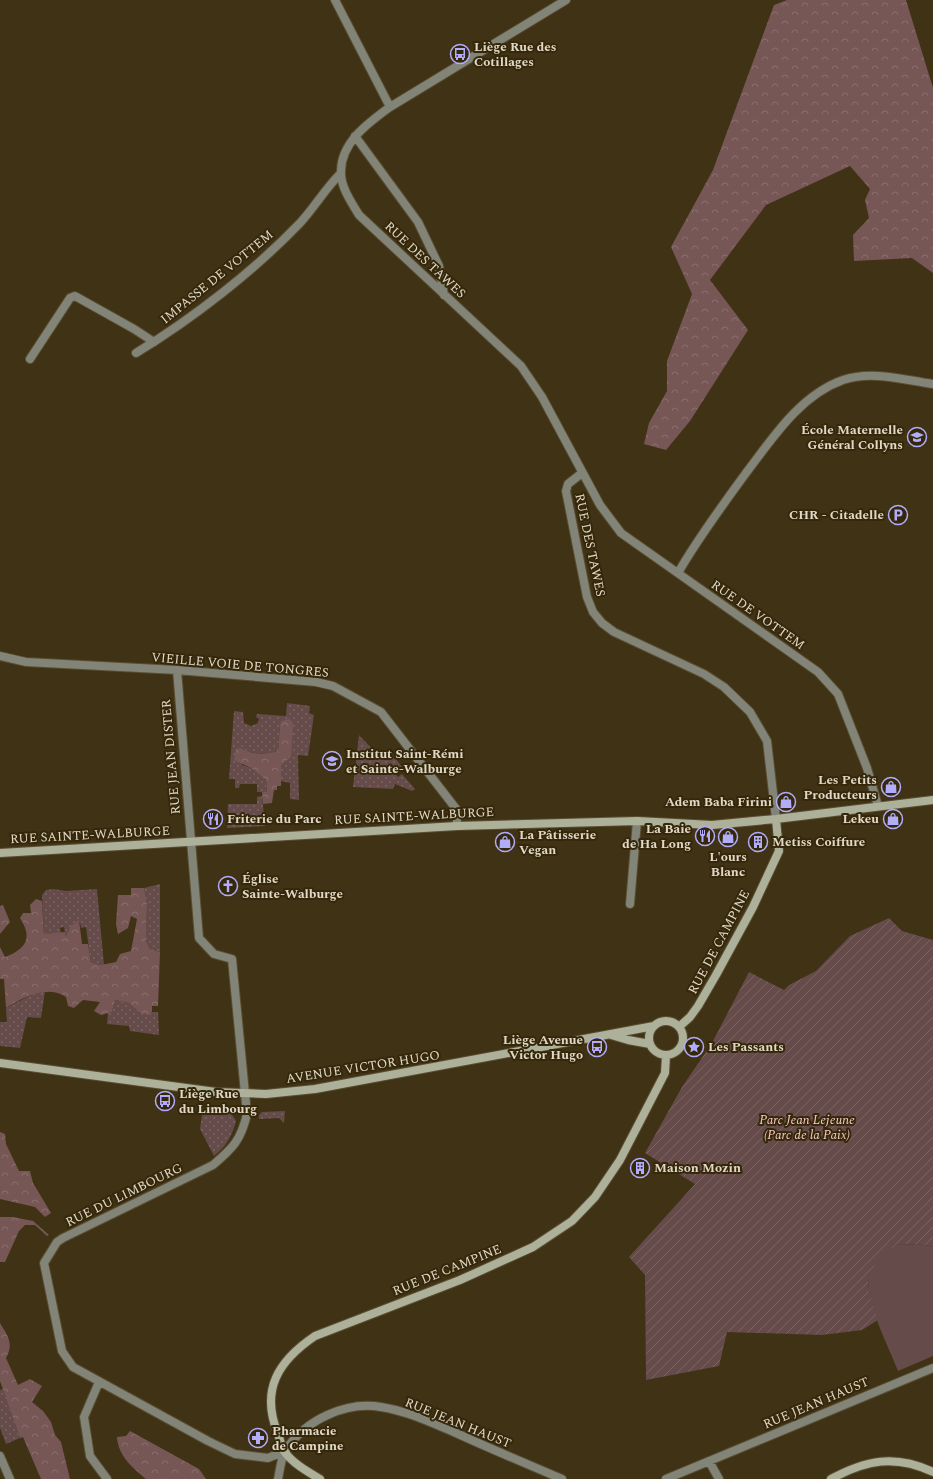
<svg xmlns="http://www.w3.org/2000/svg" width="933" height="1479" viewBox="0 0 933 1479" font-family="Spectral,serif">
<style>
.grass{fill:url(#grass-dots)}
.forest{fill:url(#forest-crowns)}
.park{fill:#654b4a}
.garden{fill:url(#garden-furrows)}
.lines{fill:none;stroke-linecap:round;stroke-linejoin:round}
.street-casing{stroke:#5a4d32;stroke-width:10}
.secondary-casing{stroke:#5a4d32;stroke-width:10}
.street{stroke:#818476;stroke-width:8}
.secondary{stroke:#adb19a;stroke-width:8}
.labels{text-anchor:middle;dominant-baseline:central;stroke-width:4;stroke-linejoin:round;paint-order:stroke}
.poi-label{font-size:13px;font-weight:bold;fill:#e1d8c8;stroke:#35280a;text-anchor:start}
.street-label{font-size:13px;fill:#e1d8c8;stroke:#35280a}
.park-label{font-size:13px;font-style:italic;fill:#fac8c6;stroke:#35280a}
</style>
<defs>
<pattern id="grass-dots" width="8" height="8" patternUnits="userSpaceOnUse"><rect width="8" height="8" fill="#654b4a"/><path d="M2 2h.1M6 6h.1" fill="none" stroke="#7b6463" stroke-width="1.8" stroke-linecap="round"/></pattern>
<pattern id="forest-crowns" width="20" height="18" patternUnits="userSpaceOnUse"><rect width="20" height="18" fill="#765756"/><path d="M2 6a3 3 0 1 1 6 0M12 15a3 3 0 1 1 6 0" fill="none" stroke="#896e6d"/></pattern>
<pattern id="garden-furrows" width="10" height="10" patternUnits="userSpaceOnUse"><rect width="10" height="10" fill="#654b4a"/><path d="M-1 1l2-2M0 10L10 0M9 11l2-2" fill="none" stroke="#7b6463"/></pattern>
</defs>
<rect width="100%" height="100%" fill="#403215"/>
<!-- grass -->
<path class="grass" d="M287,703L310,706L309,713L314,715L308,756L298,755L299,800L290,799V783L281,781L280,725L278,751C265,755 253,755 241,748L242,765L251,768L266,780L267,792H257V784H240L239,788H235V779H229L234,711L243,712L244,723L251,726L258,723L259,719L256,717L257,714L286,716Z
M359,735L376,753L380,750L387,759L392,754L402,767L395,773L398,777L402,774L415,789L412,791L395,784L393,789L353,787Z
M262,796L265,826L227,828L228,804H257V797Z
M160,884V952L150,949L146,941L147,904L144,888Z
M53,889L66,891L97,889L104,965L91,964L86,927L81,928L80,922L66,938L64,927L60,928L61,933L44,934L42,895L46,890Z
M45,991L41,1018L27,1017L20,1048L0,1046V1022H7L6,1008L33,994Z
M115,1000L129,1003L139,1011L148,1015L152,1012H158L159,1035L130,1031L129,1026L107,1024L108,1013L112,1012Z
M203,1108C216,1108 230,1107 236,1121C232,1136 226,1147 214,1156L200,1129Z
M285,1111L284,1123L279,1118L259,1119V1115L262,1112Z
M3,1389L20,1438L6,1444L0,1428V1390Z"/>
<!-- forest -->
<path class="forest" d="M787,0H906L933,88V273L912,258L854,261L853,235L869,218L865,200L870,189L850,166L766,205L710,280L748,330L690,421L666,450L644,444L649,423L667,391V361L692,294L671,247L713,170L774,5Z
M289,719L293,723L291,757L281,765V786H277V790H274L272,803L263,804L262,792H267L266,780L251,768L234,760L236,749L241,748C253,755 264,755 278,751L280,725L282,721Z
M131,888H144L147,904L146,941L150,949L160,952L158,1006H152V1012L148,1015L139,1012L129,1003L115,1000L112,1012L101,1015L94,1011L100,1002L83,1000L74,1008L68,1006L66,997C47,984 22,998 6,1008L4,979H0V947L5,957C26,949 33,938 20,918L23,913H31L30,905L36,899L42,901L44,934L65,932L66,937L71,926L79,920L82,944H88L91,963L101,965L116,962L120,954L131,951L137,919L131,916L128,928L118,934L116,924L118,895H131Z
M3,905L10,922L0,934V906Z
M0,1132L5,1134L6,1144L19,1171H30L33,1183L51,1213L45,1217L35,1207L0,1199Z
M0,1217H13L33,1221L49,1235L47,1236L35,1225H25L19,1231L5,1262H0Z
M0,1323C8,1336 14,1344 6,1358L18,1385L30,1379L42,1386L32,1402L43,1411L51,1422L55,1435L61,1442L70,1479H41L23,1437L20,1438L0,1381Z
M130,1431L199,1469L206,1479H146C133,1468 118,1456 117,1437L126,1436Z"/>
<!-- park -->
<path class="park" d="M897,1244L925,1245L933,1247V1356L898,1371C889,1347 860,1293 871,1270C876,1259 888,1251 897,1244Z"/>
<!-- garden -->
<path class="garden" d="M889,918L902,931L933,940V1247L925,1245L897,1244C862,1272 864,1279 878,1320L862,1330L822,1335L727,1332L719,1366L646,1380L645,1275L629,1257L695,1184L645,1153L682,1087L712,1043L749,972L784,990L789,985L816,971L850,936Z"/>
<g class="lines">
<!-- street casing -->
<g class="street-casing">
<path id="street" d="M335,0L390,107
M566,0L390,107C368,123 340,143 341,173C341,188 352,203 359,215L521,366L542,397L600,505L621,533L818,672L838,694L867,768L878,806
M355,136L418,222L439,266L444,295
M136,353C192,319 254,271 300,223C314,208 325,189 340,174
M30,359L70,298L75,296L134,329L154,342
M582,473L568,484L566,491L587,597L593,612L602,623L614,632L704,674L724,687L750,712L767,741L776,819
M678,573C698,538 722,506 746,473C772,439 800,395 843,380C872,370 904,380 933,384
M0,656L26,662L177,670L316,682L333,686L381,712L457,810V826
M177,670L199,938L214,954L232,959L247,1114C241,1140 233,1148 213,1165L63,1238L57,1242L44,1263L62,1351L73,1367L208,1441L235,1454L268,1458L285,1451
M630,904L637,821
M99,1382L84,1417L90,1456L107,1479
M0,1456L10,1479
M709,1461L719,1479
M278,1479C280,1470 281,1457 286,1450C305,1420 346,1401 381,1407C407,1411 432,1423 456,1433C491,1449 527,1464 562,1479
M666,1479L933,1368"/>
</g>
<!-- secondary casing -->
<g class="secondary-casing">
<path id="secondary" d="M0,853L457,826L637,821L712,825L776,819L933,800
M649 1038a17 17 0 1 1 34 0a17 17 0 1 1-34 0Z
M680,1026L690,1017L698,1006L716,975L753,907L779,851L776,819
M611,1035L628,1040L650,1044
M0,1063L216,1092L266,1094L315,1089L654,1026
M320,1479C308,1472 292,1463 284,1451C281,1446 280,1439 278,1434C260,1390 278,1361 315,1336L460,1280L533,1247L572,1221L595,1197L620,1160L665,1073L666,1056
M831,1479C866,1460 895,1454 933,1472"/>
</g>
<!-- street -->
<use href="#street" class="street"/>
<!-- secondary -->
<use href="#secondary" class="secondary"/>
</g>
<!-- icons -->
<defs>
<g id="bus-ring" transform="scale(1)"><circle r="9.5" fill="#35280a" stroke="#b1adfa" stroke-width="1.5"/><path d="M-5-6H5V4H4V6H2V4H-2V6H-4V4H-5ZM-3.5-4V0h7V-4ZM-3.5 1.2v1.5H-2V1.2ZM2 1.2v1.5H3.5V1.2Z" fill="#b1adfa"/></g>
<g id="school-ring" transform="scale(1)"><circle r="9.5" fill="#35280a" stroke="#b1adfa" stroke-width="1.5"/><path d="M0-5L7-2L0 1L-7-2ZM-4 1L0 2.5L4 1V4Q0 6-4 4Z" fill="#b1adfa"/></g>
<g id="parking-ring" transform="scale(1)"><circle r="9.5" fill="#35280a" stroke="#b1adfa" stroke-width="1.5"/><path d="M-3.5-5.5H1a3.5 3.5 0 0 1 0 7H-1V5.5H-3.5ZM-1-3.4V-.6H.8a1.4 1.4 0 0 0 0-2.8Z" fill="#b1adfa"/></g>
<g id="shop-ring" transform="scale(1)"><circle r="9.5" fill="#35280a" stroke="#b1adfa" stroke-width="1.5"/><path d="M-5-2.5h2.3a2.7 3.5 0 0 1 5.4 0H5L5.5 6h-11ZM-1.5-2.5h3a1.5 2.3 0 0 0-3 0Z" fill="#b1adfa"/></g>
<g id="restaurant-ring" transform="scale(1)"><circle r="9.5" fill="#35280a" stroke="#b1adfa" stroke-width="1.5"/><path d="M-5-6h1v4h1v-4h1v4h1v-4h1v5L-1.5 .5V6h-2V.5L-5-1ZM5-6V6H3V1.5H1.5Q1.5-4 5-6Z" fill="#b1adfa"/></g>
<g id="building-ring" transform="scale(1)"><circle r="9.5" fill="#35280a" stroke="#b1adfa" stroke-width="1.5"/><path d="M-4-6H4V6H1V3H-1V6H-4ZM-2.5-4.3h1.7v1.8h-1.7ZM.8-4.3h1.7v1.8H.8ZM-2.5-1h1.7V.8h-1.7ZM.8-1h1.7V.8H.8Z" fill="#b1adfa"/></g>
<g id="church-ring" transform="scale(1)"><circle r="9.5" fill="#35280a" stroke="#b1adfa" stroke-width="1.5"/><path d="M-1.2-6h2.4v3.5h3.3v2.4h-3.3V6h-2.4V-.1h-3.3v-2.4h3.3Z" fill="#b1adfa"/></g>
<g id="sight-ring" transform="scale(1)"><circle r="9.5" fill="#35280a" stroke="#b1adfa" stroke-width="1.5"/><path d="M0-6L1.8-2.2L6-1.7L2.9 1.2L3.7 5.4L0 3.3L-3.7 5.4L-2.9 1.2L-6-1.7L-1.8-2.2Z" fill="#b1adfa"/></g>
<g id="pharmacy-ring" transform="scale(1)"><circle r="9.5" fill="#35280a" stroke="#b1adfa" stroke-width="1.5"/><path d="M-2-6h4v4h4v4h-4v4h-4v-4h-4v-4h4Z" fill="#b1adfa"/></g>
</defs>
<g fill-rule="evenodd">
<use href="#bus-ring" x="460" y="54"/>
<use href="#school-ring" x="917" y="437"/>
<use href="#parking-ring" x="898" y="515"/>
<use href="#school-ring" x="332" y="761"/>
<use href="#shop-ring" x="891" y="787"/>
<use href="#shop-ring" x="786" y="802"/>
<use href="#restaurant-ring" x="213" y="819"/>
<use href="#shop-ring" x="893" y="819"/>
<use href="#restaurant-ring" x="705" y="836"/>
<use href="#shop-ring" x="728" y="837"/>
<use href="#shop-ring" x="505" y="842"/>
<use href="#building-ring" x="758" y="842"/>
<use href="#church-ring" x="228" y="886"/>
<use href="#bus-ring" x="597" y="1047"/>
<use href="#sight-ring" x="694" y="1047"/>
<use href="#bus-ring" x="165" y="1101"/>
<use href="#building-ring" x="640" y="1168"/>
<use href="#pharmacy-ring" x="258" y="1438"/>
</g>
<g class="labels">
<!-- poi labels -->
<g class="poi-label">
<text x="474" y="47">Liège Rue des<tspan x="474" dy="15">Cotillages</tspan></text>
<text x="903" y="430" text-anchor="end">École Maternelle<tspan x="903" dy="15">Général Collyns</tspan></text>
<text x="884" y="515" text-anchor="end">CHR - Citadelle</text>
<text x="346" y="754">Institut Saint-Rémi<tspan x="346" dy="15">et Sainte-Walburge</tspan></text>
<text x="877" y="780" text-anchor="end">Les Petits<tspan x="877" dy="15">Producteurs</tspan></text>
<text x="772" y="802" text-anchor="end">Adem Baba Firini</text>
<text x="227" y="819">Friterie du Parc</text>
<text x="879" y="819" text-anchor="end">Lekeu</text>
<text x="691" y="829" text-anchor="end">La Baie<tspan x="691" dy="15">de Ha Long</tspan></text>
<text x="519" y="835">La Pâtisserie<tspan x="519" dy="15">Vegan</tspan></text>
<text x="772" y="842">Metiss Coiffure</text>
<text x="728" y="857" text-anchor="middle">L'ours<tspan x="728" dy="15">Blanc</tspan></text>
<text x="242" y="879">Église<tspan x="242" dy="15">Sainte-Walburge</tspan></text>
<text x="583" y="1040" text-anchor="end">Liège Avenue<tspan x="583" dy="15">Victor Hugo</tspan></text>
<text x="708" y="1047">Les Passants</text>
<text x="179" y="1094">Liège Rue<tspan x="179" dy="15">du Limbourg</tspan></text>
<text x="654" y="1168">Maison Mozin</text>
<text x="272" y="1431">Pharmacie<tspan x="272" dy="15">de Campine</tspan></text>
</g>
<!-- street labels -->
<g class="street-label">
<text transform="translate(425 260) rotate(43)">RUE DES TAWES</text>
<text transform="translate(217 277) rotate(-39)">IMPASSE DE VOTTEM</text>
<text transform="translate(590 545) rotate(78)">RUE DES TAWES</text>
<text transform="translate(758 615) rotate(35)">RUE DE VOTTEM</text>
<text transform="translate(240 665) rotate(5)">VIEILLE VOIE DE TONGRES</text>
<text transform="translate(171 757) rotate(-95)">RUE JEAN DISTER</text>
<text transform="translate(414 816) rotate(-3)">RUE SAINTE-WALBURGE</text>
<text transform="translate(90 835) rotate(-3)">RUE SAINTE-WALBURGE</text>
<text transform="translate(719 942) rotate(-62)">RUE DE CAMPINE</text>
<text transform="translate(363 1067) rotate(-9)">AVENUE VICTOR HUGO</text>
<text transform="translate(124 1195) rotate(-26)">RUE DU LIMBOURG</text>
<text transform="translate(447 1270) rotate(-22)">RUE DE CAMPINE</text>
<text transform="translate(816 1403) rotate(-23)">RUE JEAN HAUST</text>
<text transform="translate(458 1423) rotate(22)">RUE JEAN HAUST</text>
</g>
<!-- park labels -->
<g class="park-label">
<text x="807" y="1120">Parc Jean Lejeune<tspan x="807" dy="15">(Parc de la Paix)</tspan></text>
</g>
</g>
</svg>
